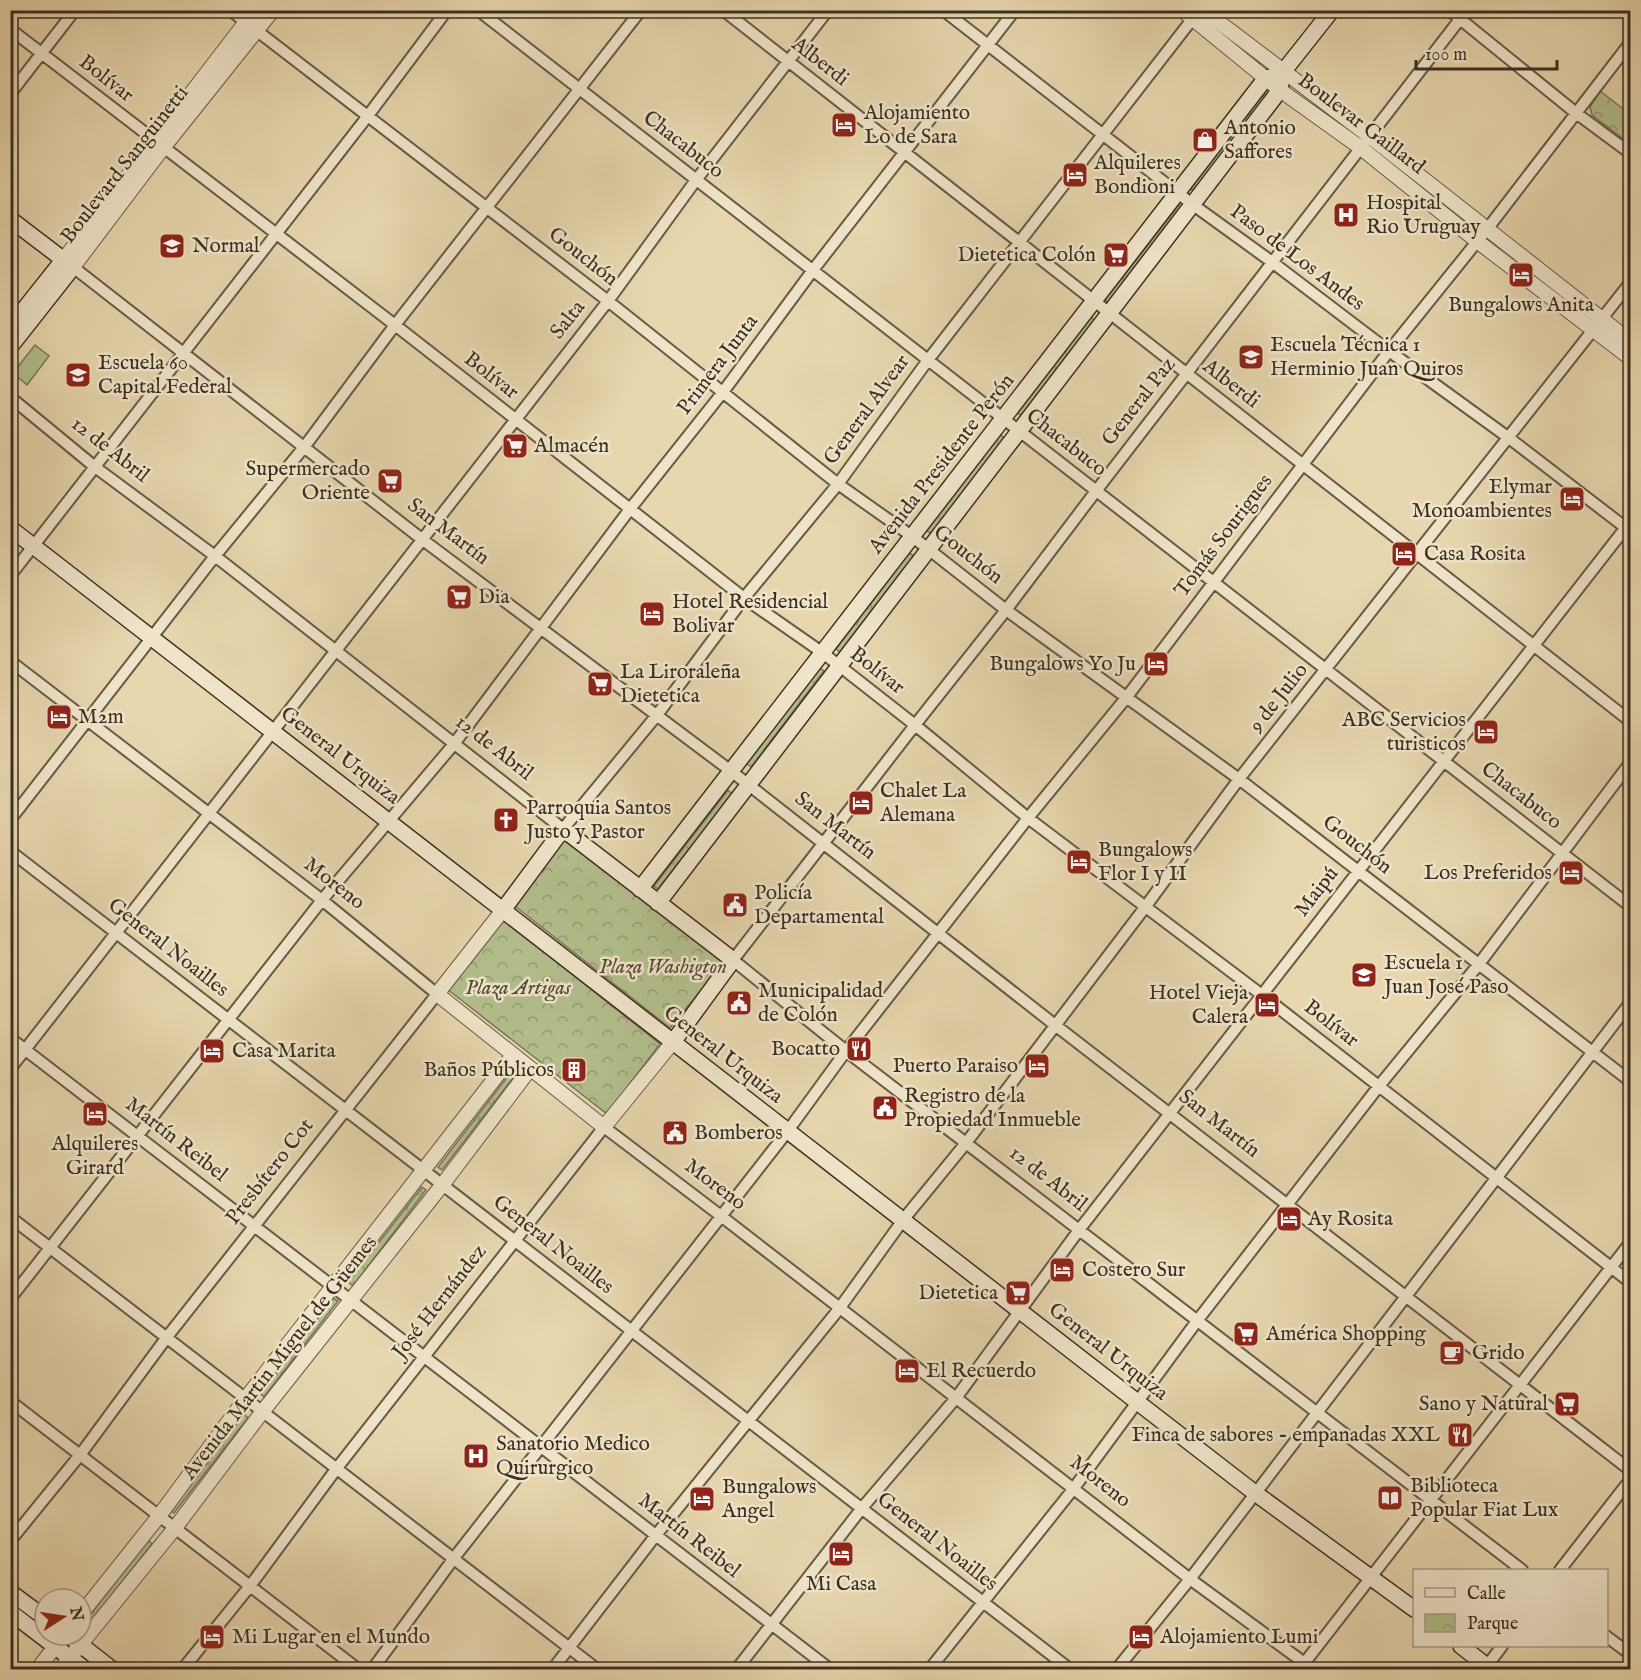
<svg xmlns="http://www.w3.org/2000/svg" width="1641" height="1680" viewBox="0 0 1641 1680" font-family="'IM FELL English',serif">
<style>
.grass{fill:url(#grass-tufts);stroke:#787657;stroke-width:1.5}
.park{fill:url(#park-crowns);stroke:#787657;stroke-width:1.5}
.pitch{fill:#b2be8c;stroke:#787657;stroke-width:1.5}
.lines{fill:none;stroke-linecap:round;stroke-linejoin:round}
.minor-casing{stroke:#685945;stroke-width:14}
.tertiary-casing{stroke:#685945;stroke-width:16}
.secondary-casing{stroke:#3e2f22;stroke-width:18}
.minor{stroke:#efe4ca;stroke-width:10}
.tertiary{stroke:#efe4ca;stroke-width:14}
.secondary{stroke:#efe4ca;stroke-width:15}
.labels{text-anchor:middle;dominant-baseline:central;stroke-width:5;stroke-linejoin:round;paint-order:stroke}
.street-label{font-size:21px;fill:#3e2f22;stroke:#efe4ca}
.poi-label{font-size:21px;fill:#3e2f22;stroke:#efe4ca;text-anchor:start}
.park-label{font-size:21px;font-style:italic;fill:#554c37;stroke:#efe4ca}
</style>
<defs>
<pattern id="grass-tufts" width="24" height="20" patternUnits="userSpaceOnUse" patternTransform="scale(1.5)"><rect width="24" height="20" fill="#b2be8c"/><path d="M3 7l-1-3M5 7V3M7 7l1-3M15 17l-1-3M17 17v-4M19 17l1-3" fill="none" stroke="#929b72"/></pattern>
<pattern id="park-crowns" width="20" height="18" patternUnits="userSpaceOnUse" patternTransform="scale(1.5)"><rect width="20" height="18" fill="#b2be8c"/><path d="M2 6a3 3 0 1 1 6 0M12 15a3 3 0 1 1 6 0" fill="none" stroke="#929b72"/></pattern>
</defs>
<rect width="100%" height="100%" fill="#e7d6ae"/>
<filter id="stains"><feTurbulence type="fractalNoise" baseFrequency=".00333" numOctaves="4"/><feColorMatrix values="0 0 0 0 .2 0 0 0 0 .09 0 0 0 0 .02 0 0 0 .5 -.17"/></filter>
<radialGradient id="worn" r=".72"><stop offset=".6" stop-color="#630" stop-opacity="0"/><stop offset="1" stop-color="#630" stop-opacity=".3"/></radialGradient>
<!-- grass -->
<path class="grass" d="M1263,93L1268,96L1194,192L1190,188Z
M1179,205L1183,208L1109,304L1105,300Z
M1091,317L1095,321L1022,416L1017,413Z
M1000,435L1005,438L931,534L926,530Z
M909,553L914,556L840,652L836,649Z
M820,668L824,671L751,767L746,763Z
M728,790L732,794L658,889L654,886Z
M512,1071L516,1074L442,1170L438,1167Z
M422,1187L426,1190L353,1286L348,1282Z
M333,1298L338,1301L264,1397L260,1393Z
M244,1414L248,1418L174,1513L170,1510Z
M148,1540L152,1544L83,1632L81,1626Z"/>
<!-- park -->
<path class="park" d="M1600,91L1630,114V144L1592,115L1590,107Z
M563,838L725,961L670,1028L511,903Z
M503,919L660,1044L607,1114L447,989Z"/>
<!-- pitch -->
<path class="pitch" d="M35,345L49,356L27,385L13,373Z"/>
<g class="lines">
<!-- minor casing -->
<g class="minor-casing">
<path id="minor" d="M230,10L608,301L838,484L913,537L1006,610L1239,779L1630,1081
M478,10L1630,906
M723,10L1630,721
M943,10L1192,204L1272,262L1389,351L1509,438L1630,531
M1449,10L1576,113L1630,153
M1467,10L1096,491L1006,610L915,725L733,960L846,1051L1522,1570
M10,29L395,325L744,598L823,653L915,725L1028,818L1262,995L1630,1282
M10,94L75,10
M73,267L423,540L731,771L1055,1025L1630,1470
M10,397L95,467L215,556L563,829L657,715L744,598L838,484L928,360L1197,13
M10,576L367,117L447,10
M10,661L322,900L437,994L167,1337L80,1455L10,1541
M10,820L215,556L305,446L395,325L641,10
M10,851L1071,1670
M10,1038L831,1670
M10,1069L608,301L696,180L828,10
M10,1217L598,1670
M10,1299L322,900L454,744L630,509L723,392L813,270L1015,10
M10,1401L359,1670
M1560,1570L1630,1480
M1606,1636L1630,1654
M182,1670L250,1586L337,1468L604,1127L721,1216L1190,1579L1314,1670
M372,1670L454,1558L787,1132L846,1051L1028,818L1126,698L1389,351L1488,228L1630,43
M552,1670L656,1535L839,1309L903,1220L966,1143L1146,906L1239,779L1630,283
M736,1670L862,1508L956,1398L1079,1230L1630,522
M929,1670L1074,1488L1197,1321L1379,1086L1479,964L1630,763
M1116,1670L1190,1579L1630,1003
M1299,1670L1630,1243
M1484,1670L1502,1646"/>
</g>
<!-- tertiary casing -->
<g class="tertiary-casing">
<path id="tertiary" d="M1182,10L1280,90L1361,148L1477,241L1630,358
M1203,10L1369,136L1630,341
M64,259L255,10
M73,267L163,148L273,10
M503,910L437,994L604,1127L673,1042
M81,1614L159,1516L246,1398L513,1055
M37,1670L64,1635
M60,1670L175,1528L263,1411L443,1184L530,1069"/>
</g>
<!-- secondary casing -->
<g class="secondary-casing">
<path id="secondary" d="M10,219L73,267L10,347
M10,327L64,259
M10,528L1136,1401L1255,1493L1414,1609
M640,889L1265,79L1283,72
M658,903L1280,90L1283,72L1332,10
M503,910L563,829L733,960L673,1042
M10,1592L45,1618
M10,1612L86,1670
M68,1635L113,1670
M1461,1646L1492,1670"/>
</g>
<!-- minor -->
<use href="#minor" class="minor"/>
<!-- tertiary -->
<use href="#tertiary" class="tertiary"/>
<!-- secondary -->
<use href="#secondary" class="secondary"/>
</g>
<!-- icons -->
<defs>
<g id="hotel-square" transform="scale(1.35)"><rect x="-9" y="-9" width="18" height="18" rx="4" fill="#8f2418" stroke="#efe4ca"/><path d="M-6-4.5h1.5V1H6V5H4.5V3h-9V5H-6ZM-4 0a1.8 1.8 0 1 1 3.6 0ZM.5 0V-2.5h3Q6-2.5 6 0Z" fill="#fff"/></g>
<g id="shop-square" transform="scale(1.35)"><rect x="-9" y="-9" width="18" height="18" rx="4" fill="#8f2418" stroke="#efe4ca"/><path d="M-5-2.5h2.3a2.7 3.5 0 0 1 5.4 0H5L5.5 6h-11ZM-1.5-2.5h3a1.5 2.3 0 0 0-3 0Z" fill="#fff"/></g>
<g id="hospital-square" transform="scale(1.35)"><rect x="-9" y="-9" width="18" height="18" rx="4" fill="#8f2418" stroke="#efe4ca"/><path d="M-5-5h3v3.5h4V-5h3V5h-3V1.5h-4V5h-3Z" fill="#fff"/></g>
<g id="school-square" transform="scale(1.35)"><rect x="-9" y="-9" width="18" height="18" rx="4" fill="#8f2418" stroke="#efe4ca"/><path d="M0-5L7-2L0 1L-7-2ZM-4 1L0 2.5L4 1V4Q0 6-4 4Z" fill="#fff"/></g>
<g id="supermarket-square" transform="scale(1.35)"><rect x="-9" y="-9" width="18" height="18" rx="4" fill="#8f2418" stroke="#efe4ca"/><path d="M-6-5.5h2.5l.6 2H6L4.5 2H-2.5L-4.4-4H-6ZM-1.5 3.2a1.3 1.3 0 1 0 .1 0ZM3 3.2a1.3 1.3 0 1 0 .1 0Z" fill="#fff"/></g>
<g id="church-square" transform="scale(1.35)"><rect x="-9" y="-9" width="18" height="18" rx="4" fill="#8f2418" stroke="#efe4ca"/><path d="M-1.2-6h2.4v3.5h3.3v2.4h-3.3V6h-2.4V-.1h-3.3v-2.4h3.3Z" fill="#fff"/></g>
<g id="civic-square" transform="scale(1.35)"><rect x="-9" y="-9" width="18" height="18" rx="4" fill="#8f2418" stroke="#efe4ca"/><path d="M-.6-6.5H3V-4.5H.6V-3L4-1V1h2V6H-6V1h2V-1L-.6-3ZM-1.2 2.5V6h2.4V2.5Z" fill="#fff"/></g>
<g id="restaurant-square" transform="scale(1.35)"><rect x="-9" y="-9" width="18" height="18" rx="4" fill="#8f2418" stroke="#efe4ca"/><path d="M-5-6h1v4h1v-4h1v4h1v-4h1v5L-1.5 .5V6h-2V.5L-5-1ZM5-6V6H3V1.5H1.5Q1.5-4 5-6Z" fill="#fff"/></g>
<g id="building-square" transform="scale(1.35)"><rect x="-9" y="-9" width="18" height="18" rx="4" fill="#8f2418" stroke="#efe4ca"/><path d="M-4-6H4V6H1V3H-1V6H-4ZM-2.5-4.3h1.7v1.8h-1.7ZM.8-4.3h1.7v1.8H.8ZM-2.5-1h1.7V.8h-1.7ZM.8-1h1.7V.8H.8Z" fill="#fff"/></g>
<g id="cafe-square" transform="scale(1.35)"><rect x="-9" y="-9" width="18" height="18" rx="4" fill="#8f2418" stroke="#efe4ca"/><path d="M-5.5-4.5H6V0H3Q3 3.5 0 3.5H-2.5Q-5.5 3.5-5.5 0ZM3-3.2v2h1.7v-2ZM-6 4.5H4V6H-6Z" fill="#fff"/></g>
<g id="library-square" transform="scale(1.35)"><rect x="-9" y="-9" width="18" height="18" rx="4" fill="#8f2418" stroke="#efe4ca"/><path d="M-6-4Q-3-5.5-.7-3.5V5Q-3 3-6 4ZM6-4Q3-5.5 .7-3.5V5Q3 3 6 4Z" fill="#fff"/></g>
</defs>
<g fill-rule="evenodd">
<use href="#hotel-square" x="844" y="125"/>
<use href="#shop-square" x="1205" y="140"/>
<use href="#hotel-square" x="1075" y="175"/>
<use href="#hospital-square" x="1346" y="215"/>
<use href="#school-square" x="172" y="246"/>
<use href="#supermarket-square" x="1116" y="255"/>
<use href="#hotel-square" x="1521" y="275"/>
<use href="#school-square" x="1251" y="357"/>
<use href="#school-square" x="78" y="375"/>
<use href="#supermarket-square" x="515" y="446"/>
<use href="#supermarket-square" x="390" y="481"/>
<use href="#hotel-square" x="1572" y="499"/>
<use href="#hotel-square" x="1404" y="554"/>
<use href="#supermarket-square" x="459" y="597"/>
<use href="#hotel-square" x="652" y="614"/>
<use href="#hotel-square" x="1156" y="664"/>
<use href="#supermarket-square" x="600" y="684"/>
<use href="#hotel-square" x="59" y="717"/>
<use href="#hotel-square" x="1486" y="732"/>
<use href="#hotel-square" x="861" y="803"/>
<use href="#church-square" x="506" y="820"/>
<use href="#hotel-square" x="1079" y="862"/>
<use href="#hotel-square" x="1571" y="873"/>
<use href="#civic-square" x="735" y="905"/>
<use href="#school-square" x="1364" y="975"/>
<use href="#civic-square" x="739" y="1003"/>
<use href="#hotel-square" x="1267" y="1005"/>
<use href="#restaurant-square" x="859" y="1049"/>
<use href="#hotel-square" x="212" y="1051"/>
<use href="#hotel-square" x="1037" y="1066"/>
<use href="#building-square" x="574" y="1070"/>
<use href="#civic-square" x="885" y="1108"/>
<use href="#hotel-square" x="95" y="1114"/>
<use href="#civic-square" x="675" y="1133"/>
<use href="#hotel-square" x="1289" y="1219"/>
<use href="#hotel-square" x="1062" y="1270"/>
<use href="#supermarket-square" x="1018" y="1293"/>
<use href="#supermarket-square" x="1246" y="1334"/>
<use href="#cafe-square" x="1452" y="1353"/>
<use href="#hotel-square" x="907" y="1371"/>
<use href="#supermarket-square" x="1567" y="1404"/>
<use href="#restaurant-square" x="1460" y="1435"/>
<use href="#hospital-square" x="476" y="1456"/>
<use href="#library-square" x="1390" y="1498"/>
<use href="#hotel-square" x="702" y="1499"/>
<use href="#hotel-square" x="841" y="1554"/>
<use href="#hotel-square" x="212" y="1637"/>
<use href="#hotel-square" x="1141" y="1637"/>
</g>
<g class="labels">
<!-- street labels -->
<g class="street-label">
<text transform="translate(820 62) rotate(38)">Alberdi</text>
<text transform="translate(106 79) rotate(38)">Bolívar</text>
<text transform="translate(1361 124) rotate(37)">Boulevar Gaillard</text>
<text transform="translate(683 145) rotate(38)">Chacabuco</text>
<text transform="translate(125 165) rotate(-52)">Boulevard Sanguinetti</text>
<text transform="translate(583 257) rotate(38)">Gouchón</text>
<text transform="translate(1297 258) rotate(37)">Paso de Los Andes</text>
<text transform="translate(568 320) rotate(-52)">Salta</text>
<text transform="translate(718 365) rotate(-53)">Primera Junta</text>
<text transform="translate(491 376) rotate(38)">Bolívar</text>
<text transform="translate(1231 384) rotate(38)">Alberdi</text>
<text transform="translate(1139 402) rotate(-52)">General Paz</text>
<text transform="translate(867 410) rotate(-54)">General Alvear</text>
<text transform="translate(1066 443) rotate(38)">Chacabuco</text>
<text transform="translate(110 450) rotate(38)">12 de Abril</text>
<text transform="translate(942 464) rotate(-52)">Avenida Presidente Perón</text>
<text transform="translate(448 532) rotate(37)">San Martín</text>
<text transform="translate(1224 536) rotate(-53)">Tomás Sourigues</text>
<text transform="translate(968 555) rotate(38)">Gouchón</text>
<text transform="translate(877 671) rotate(38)">Bolívar</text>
<text transform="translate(1279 698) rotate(-52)">9 de Julio</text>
<text transform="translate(494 748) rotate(38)">12 de Abril</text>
<text transform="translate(340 756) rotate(38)">General Urquiza</text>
<text transform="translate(1521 796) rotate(38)">Chacabuco</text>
<text transform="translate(835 826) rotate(38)">San Martín</text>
<text transform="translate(1357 845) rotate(38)">Gouchón</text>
<text transform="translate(334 884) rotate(38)">Moreno</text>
<text transform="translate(1317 892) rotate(-52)">Maipú</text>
<text transform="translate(168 948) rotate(38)">General Noailles</text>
<text transform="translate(1331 1024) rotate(38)">Bolívar</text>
<text transform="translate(723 1055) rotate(38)">General Urquiza</text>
<text transform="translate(1219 1124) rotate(38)">San Martín</text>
<text transform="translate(176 1140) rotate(38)">Martín Reibel</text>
<text transform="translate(270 1172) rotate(-52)">Presbítero Cot</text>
<text transform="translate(1048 1179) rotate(38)">12 de Abril</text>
<text transform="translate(715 1185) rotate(37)">Moreno</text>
<text transform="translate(553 1245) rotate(38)">General Noailles</text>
<text transform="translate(440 1302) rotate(-52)">José Hernández</text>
<text transform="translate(1108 1352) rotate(38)">General Urquiza</text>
<text transform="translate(280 1358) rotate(-52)">Avenida Martin Miguel de Güemes</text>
<text transform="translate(1100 1482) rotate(38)">Moreno</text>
<text transform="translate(689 1536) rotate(38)">Martín Reibel</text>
<text transform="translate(937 1542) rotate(38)">General Noailles</text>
</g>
<!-- poi labels -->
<g class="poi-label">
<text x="864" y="113">Alojamiento<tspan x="864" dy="24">Lo de Sara</tspan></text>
<text x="1224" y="128">Antonio<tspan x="1224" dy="24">Saffores</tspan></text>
<text x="1094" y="163">Alquileres<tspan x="1094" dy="24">Bondioni</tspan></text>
<text x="1366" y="203">Hospital<tspan x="1366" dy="24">Rio Uruguay</tspan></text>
<text x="192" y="246">Normal</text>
<text x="1096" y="255" text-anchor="end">Dietetica Colón</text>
<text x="1521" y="305" text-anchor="middle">Bungalows Anita</text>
<text x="1270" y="345">Escuela Técnica 1<tspan x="1270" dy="24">Herminio Juan Quiros</tspan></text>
<text x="98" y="363">Escuela 60<tspan x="98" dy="24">Capital Federal</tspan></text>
<text x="534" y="446">Almacén</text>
<text x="370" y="469" text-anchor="end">Supermercado<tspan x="370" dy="24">Oriente</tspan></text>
<text x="1552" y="487" text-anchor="end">Elymar<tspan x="1552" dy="24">Monoambientes</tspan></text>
<text x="1424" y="554">Casa Rosita</text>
<text x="478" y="597">Dia</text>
<text x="672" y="602">Hotel Residencial<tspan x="672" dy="24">Bolivar</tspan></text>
<text x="1136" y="664" text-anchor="end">Bungalows Yo Ju</text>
<text x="620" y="672">La Liroraleña<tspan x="620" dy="24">Dietetica</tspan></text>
<text x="78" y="717">M2m</text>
<text x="1466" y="720" text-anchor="end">ABC Servicios<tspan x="1466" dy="24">turisticos</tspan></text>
<text x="880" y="791">Chalet La<tspan x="880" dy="24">Alemana</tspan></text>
<text x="526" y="808">Parroquia Santos<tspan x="526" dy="24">Justo y Pastor</tspan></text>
<text x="1098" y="850">Bungalows<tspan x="1098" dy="24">Flor I y II</tspan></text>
<text x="1552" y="873" text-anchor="end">Los Preferidos</text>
<text x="754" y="893">Policía<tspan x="754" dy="24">Departamental</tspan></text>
<text x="1384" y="963">Escuela 1<tspan x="1384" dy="24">Juan José Paso</tspan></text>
<text x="758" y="991">Municipalidad<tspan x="758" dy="24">de Colón</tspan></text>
<text x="1248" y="993" text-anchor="end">Hotel Vieja<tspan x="1248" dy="24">Calera</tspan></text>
<text x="840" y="1049" text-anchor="end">Bocatto</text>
<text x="232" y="1051">Casa Marita</text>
<text x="1018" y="1066" text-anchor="end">Puerto Paraiso</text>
<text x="554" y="1070" text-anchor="end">Baños Públicos</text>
<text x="904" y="1096">Registro de la<tspan x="904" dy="24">Propiedad Inmueble</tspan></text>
<text x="694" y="1133">Bomberos</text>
<text x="95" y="1144" text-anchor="middle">Alquileres<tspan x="95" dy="24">Girard</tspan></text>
<text x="1308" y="1219">Ay Rosita</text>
<text x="1082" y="1270">Costero Sur</text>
<text x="998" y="1293" text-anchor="end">Dietetica</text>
<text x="1266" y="1334">América Shopping</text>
<text x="1472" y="1353">Grido</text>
<text x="926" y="1371">El Recuerdo</text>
<text x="1548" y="1404" text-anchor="end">Sano y Natural</text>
<text x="1440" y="1435" text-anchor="end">Finca de sabores - empanadas XXL</text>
<text x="496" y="1444">Sanatorio Medico<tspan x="496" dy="24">Quirurgico</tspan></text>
<text x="1410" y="1486">Biblioteca<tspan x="1410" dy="24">Popular Fiat Lux</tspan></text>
<text x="722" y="1487">Bungalows<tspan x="722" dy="24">Angel</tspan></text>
<text x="841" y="1584" text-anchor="middle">Mi Casa</text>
<text x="232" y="1637">Mi Lugar en el Mundo</text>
<text x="1160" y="1637">Alojamiento Lumi</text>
</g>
<!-- park labels -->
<g class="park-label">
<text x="663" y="967">Plaza Washigton</text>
<text x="518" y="988">Plaza Artigas</text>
</g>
</g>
<!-- margin -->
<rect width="1641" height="1680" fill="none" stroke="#e7d6ae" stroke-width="36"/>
<rect x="12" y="12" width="1617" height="1656" fill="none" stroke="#3e2f22" stroke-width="3"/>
<rect x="18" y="18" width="1605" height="1644" fill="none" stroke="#3e2f22" stroke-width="1.5"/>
<!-- legend -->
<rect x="1413" y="1569" width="195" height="78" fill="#efe4ca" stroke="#a89c87" stroke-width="1.5"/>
<rect x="1425" y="1588" width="30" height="9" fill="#efe4ca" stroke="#a89c87" stroke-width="1.5"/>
<text x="1467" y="1599" font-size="18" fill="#3e2f22">Calle</text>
<rect x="1425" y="1614" width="30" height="18" fill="url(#park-crowns)" stroke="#a89c87" stroke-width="1.5"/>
<text x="1467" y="1629" font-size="18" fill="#3e2f22">Parque</text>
<!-- north arrow -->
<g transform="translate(63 1617) rotate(78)"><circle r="28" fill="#efe4ca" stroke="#a89c87" stroke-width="1.5"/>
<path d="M0-4.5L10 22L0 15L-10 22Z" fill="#8f2418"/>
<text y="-9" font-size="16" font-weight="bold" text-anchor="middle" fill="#3e2f22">N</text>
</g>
<!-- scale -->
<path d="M1416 60v9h141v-9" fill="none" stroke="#3e2f22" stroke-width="3"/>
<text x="1425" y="60" font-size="18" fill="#3e2f22" stroke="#efe4ca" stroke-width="4.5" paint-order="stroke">100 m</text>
<rect width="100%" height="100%" filter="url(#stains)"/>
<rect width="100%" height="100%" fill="url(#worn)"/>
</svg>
